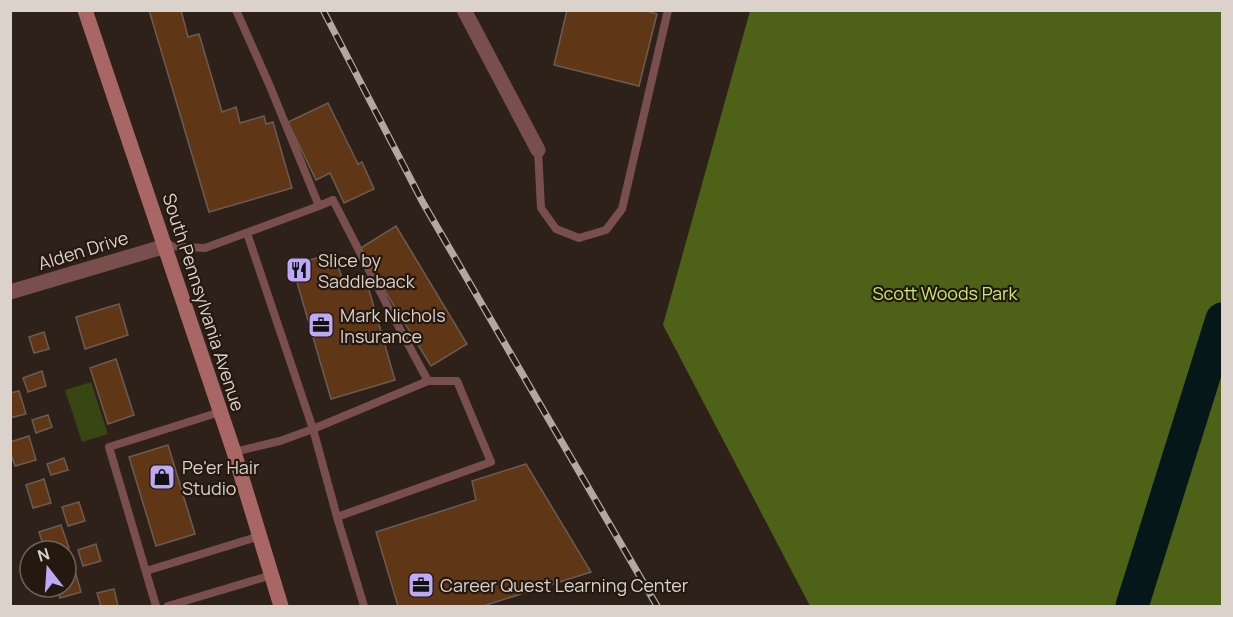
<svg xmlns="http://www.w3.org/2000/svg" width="1233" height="617" viewBox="0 0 1233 617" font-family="Manrope,sans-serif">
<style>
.green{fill:#374613}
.forest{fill:#4d6117}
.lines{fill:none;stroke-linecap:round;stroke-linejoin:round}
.river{stroke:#051719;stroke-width:33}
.building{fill:#603716;stroke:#6b5c52;stroke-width:1.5}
.service{stroke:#794f4e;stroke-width:8}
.minor{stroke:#794f4e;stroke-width:15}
.secondary{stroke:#a86764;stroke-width:15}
.rail-casing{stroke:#b2a8a2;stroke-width:7}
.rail{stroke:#24180f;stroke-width:4.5;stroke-dasharray:14;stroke-linecap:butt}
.labels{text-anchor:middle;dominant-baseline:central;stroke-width:4.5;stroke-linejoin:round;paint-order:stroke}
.street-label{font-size:18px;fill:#dbd2cc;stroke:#24180f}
.poi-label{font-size:18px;fill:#dbd2cc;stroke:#24180f;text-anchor:start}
.park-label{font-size:18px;fill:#c4ea70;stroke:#24180f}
</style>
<rect width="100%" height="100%" fill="#2e2119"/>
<!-- green -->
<path class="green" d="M91,382L108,434L82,442L65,390Z"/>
<!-- forest -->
<path class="forest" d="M750,11H1222V606H810L663,325Z"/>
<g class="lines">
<!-- river -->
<path class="river" d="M1132,606L1222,319"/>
</g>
<!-- building -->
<path class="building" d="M149,10H181L188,37L199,34L222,112L236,107L240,123L264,116L266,124L273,122L292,188L209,212Z
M567,10H643L657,14L639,86L554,65Z
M328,103L358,164L362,162L374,189L344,203L330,173L316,180L288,122Z
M396,226L467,344L431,366L359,249Z
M327,255L330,267L338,265L343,282L365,276L395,380L331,399L292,265Z
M119,304L128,335L85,349L76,317Z
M44,332L49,349L34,353L29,337Z
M116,359L134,415L108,424L90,368Z
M42,371L46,386L28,392L23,378Z
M19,391L26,414L10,418V393Z
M48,415L52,427L36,433L32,420Z
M29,436L36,460L15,466L10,451V442Z
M168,445L195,534L156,546L129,457Z
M64,458L68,470L51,475L47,464Z
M526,464L591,572L483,606H398L376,532L476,500L472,481Z
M44,479L51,503L33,508L26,485Z
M79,502L85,521L68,526L62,507Z
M61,525L69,548L58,551H45L39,532Z
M96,544L101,561L83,566L78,550Z
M74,568L81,592L60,598L57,587H66V570Z
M114,589L118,606H101L97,593Z"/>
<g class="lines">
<!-- service -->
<path class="service" d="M538,150L541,208L556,229L579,238L606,230L622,209L668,10
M319,206L333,200L388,307L428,381L313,429L337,517L491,462L457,381H428
M166,246L205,248L319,206L269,84L236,10
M234,452L280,441L313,429L247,233
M337,517L364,606
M146,571L260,536
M156,606L109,447L220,412
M168,606L272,575"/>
<!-- minor -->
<path class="minor" d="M464,10L538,150
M10,292L166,246"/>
<!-- secondary -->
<path class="secondary" d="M85,10L234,452L281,606"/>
<!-- rail casing -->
<g class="rail-casing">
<path id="rail" d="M323,10L422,201L657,606"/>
</g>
<!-- rail -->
<use href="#rail" class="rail"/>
</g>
<!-- icons -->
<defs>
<g id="restaurant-square" transform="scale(1.35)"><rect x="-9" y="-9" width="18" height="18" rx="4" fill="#bda9f5" stroke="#24180f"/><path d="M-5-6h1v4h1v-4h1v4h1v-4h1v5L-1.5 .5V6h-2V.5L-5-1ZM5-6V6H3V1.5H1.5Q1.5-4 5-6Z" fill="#111"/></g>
<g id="office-square" transform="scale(1.35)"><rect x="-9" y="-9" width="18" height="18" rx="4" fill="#bda9f5" stroke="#24180f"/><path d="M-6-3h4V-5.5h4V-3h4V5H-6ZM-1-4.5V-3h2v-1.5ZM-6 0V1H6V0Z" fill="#111"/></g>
<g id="shop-square" transform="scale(1.35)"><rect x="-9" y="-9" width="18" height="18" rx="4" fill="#bda9f5" stroke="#24180f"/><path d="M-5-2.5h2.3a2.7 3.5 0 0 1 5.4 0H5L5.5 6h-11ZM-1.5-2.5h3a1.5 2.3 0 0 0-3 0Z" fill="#111"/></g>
</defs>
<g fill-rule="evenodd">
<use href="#restaurant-square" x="299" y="270"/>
<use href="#office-square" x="321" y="325"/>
<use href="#shop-square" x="162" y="477"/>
<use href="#office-square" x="421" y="585"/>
</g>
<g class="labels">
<!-- street labels -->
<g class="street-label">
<text transform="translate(83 250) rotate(-17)">Alden Drive</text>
<text transform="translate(204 302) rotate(72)">South Pennsylvania Avenue</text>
</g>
<!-- poi labels -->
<g class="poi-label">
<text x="318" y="260">Slice by<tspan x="318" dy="21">Saddleback</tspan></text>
<text x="340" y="315">Mark Nichols<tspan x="340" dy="21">Insurance</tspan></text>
<text x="182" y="467">Pe'er Hair<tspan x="182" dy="21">Studio</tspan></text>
<text x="440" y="585">Career Quest Learning Center</text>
</g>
<!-- park labels -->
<g class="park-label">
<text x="945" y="293">Scott Woods Park</text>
</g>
</g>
<!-- border -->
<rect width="1233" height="617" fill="none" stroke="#dbd2cc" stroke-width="24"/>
<!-- north arrow -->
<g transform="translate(48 569) rotate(343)"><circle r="28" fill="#24180f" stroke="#6d625b" stroke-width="1.5"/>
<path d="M0-4.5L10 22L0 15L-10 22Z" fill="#bda9f5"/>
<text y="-9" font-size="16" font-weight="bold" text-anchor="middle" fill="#dbd2cc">N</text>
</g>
</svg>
